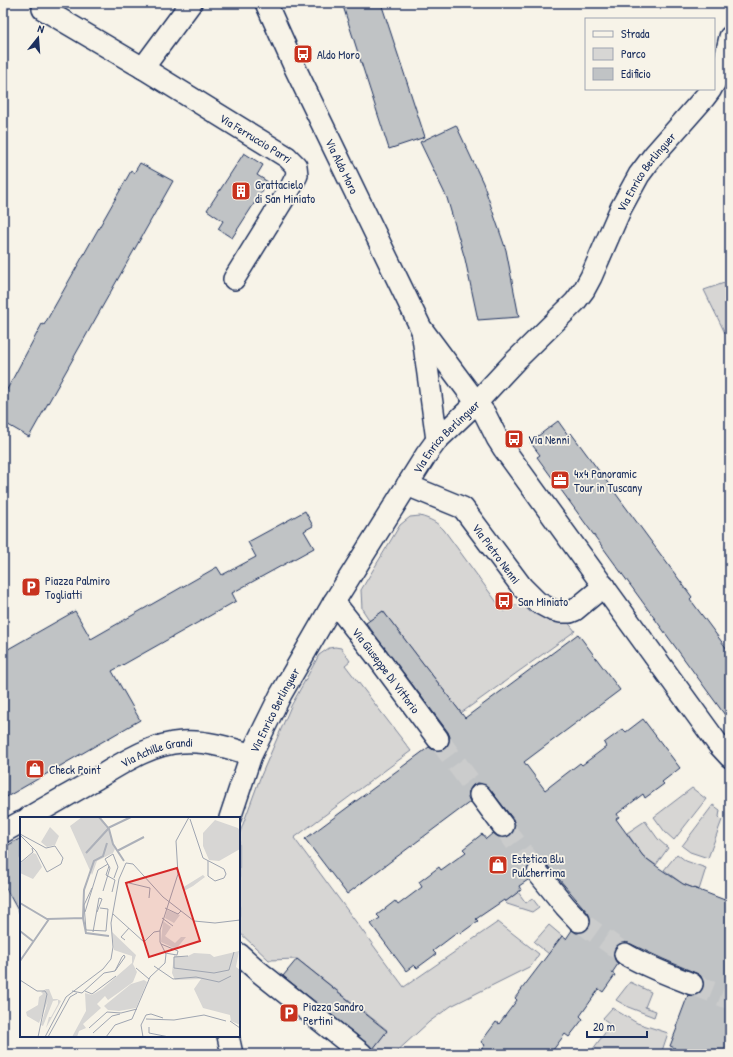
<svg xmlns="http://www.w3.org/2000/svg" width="733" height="1057" viewBox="0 0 733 1057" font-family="'Patrick Hand',sans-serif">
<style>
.green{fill:#d7d6d4;stroke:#798299}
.building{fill:#c0c3c5;stroke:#1b2f5e}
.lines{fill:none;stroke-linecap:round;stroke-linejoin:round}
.minor-tunnel{stroke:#cbcccc;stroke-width:21;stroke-dasharray:21 10;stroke-linecap:butt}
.minor-casing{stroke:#1b2f5e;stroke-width:24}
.minor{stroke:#f7f3e8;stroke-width:21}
.labels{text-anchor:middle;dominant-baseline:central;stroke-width:3.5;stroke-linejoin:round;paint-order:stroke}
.poi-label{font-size:12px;fill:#1b2f5e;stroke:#f7f3e8;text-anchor:start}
.street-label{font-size:12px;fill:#1b2f5e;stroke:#f7f3e8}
.inset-river{fill:none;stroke:#acb0b9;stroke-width:2}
.inset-road{fill:none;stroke:#9fa5b1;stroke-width:1}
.view{fill:#d62828;fill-opacity:0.15;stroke:#d62828;stroke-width:2}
.inset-edge{fill:none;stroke:#1b2f5e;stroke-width:2}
</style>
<rect width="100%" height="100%" fill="#f7f3e8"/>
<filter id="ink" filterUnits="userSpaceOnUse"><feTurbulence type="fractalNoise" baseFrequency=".025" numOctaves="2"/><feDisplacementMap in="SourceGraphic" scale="8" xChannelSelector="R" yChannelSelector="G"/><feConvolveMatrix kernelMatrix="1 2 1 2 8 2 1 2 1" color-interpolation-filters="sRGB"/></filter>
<g filter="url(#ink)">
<!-- green -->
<path class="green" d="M730,281V332L725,333L704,290Z
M420,516C430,519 437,522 444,530L504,612L513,605L527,604C539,616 550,624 567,621L575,631L461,713L383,611L370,621L362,609L361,590L400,525L410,517Z
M335,647L341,648L350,661L345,665L411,751L294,838L404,987L498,922L539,954L531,966L451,1006L429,1022L394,1054H384L374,1047L387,1030L297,959L269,960L239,932V835L260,778L291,706L319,655L329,648Z
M692,788L706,799L674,840L665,832L654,817Z
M713,805L720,810L719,817L722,820L708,858L690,852L682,846Z
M645,821L658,839L668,848L656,865L643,856L627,833Z
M677,854L686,861L706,868L699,890L683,884L664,870Z
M518,892L526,903L532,898L539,907L532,912L507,904L505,902Z
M549,925L562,936L549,954L534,942Z
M630,982L651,992L645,1007L656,1011L654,1017L628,1007L616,1000Z
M612,1008L637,1023L668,1033L661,1054H592L593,1049L610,1026L603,1018Z"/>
<!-- building -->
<path class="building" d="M342,3H381L425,137L389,149Z
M456,125L483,183L506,250L519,317L478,320L465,259L447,198L420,142Z
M244,153L263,165L257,175L268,182L232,238L218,229L223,221L207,210Z
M140,163L173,181L29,437L3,422V397L35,337L42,324L44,325L131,171L134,173Z
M558,421L568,435L571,433L692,597L690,599L730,653V722L537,457L540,455L530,442Z
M305,511L313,526L304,531L314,548L232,593L236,601L112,671L140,720L3,799V652L75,611L91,639L217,567L222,575L256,557L248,542Z
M383,611L465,718L578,634L620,690L524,762L545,790L580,763L582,765L606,747L604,743L623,729L626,732L643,719L680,768L662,782L664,784L645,798L643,794L617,814L619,817L616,819L643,856L659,868L683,884L730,902V1054H672L675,1048L670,1046L677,1028L676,1027L688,995L694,996L700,993L703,988L704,982L701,976L696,973L663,959L631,944L625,942L619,944L614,948L613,955L615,960L618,964L612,973L615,975L603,992L599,989L580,1016L583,1019L569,1037L565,1034L550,1054H478L485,1045L481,1042L496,1022L499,1024L517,1000L515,998L562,936L566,939L572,930L576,933H582L587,929L590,925L591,919L588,913L547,865L542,862L536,861L530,864L527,869L526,875L528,880L519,886L521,890L505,902L504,900L476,919L478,921L460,934L458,932L433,951L436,954L417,968L414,965L406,971L371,924L380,918L377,915L395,901L398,905L422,887L419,882L439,867L441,870L466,852L463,849L482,834L486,839L493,833L499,837L505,838L510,836L514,831L515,825L513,819L489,788L484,784L478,783L473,785L469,791L468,797L470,802L347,894L305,839L429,747L434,750L440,751L445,748L449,743L450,737L448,732L366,623Z
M21,838V916L3,883V848Z
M297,959L387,1031L373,1049L369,1045L283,976Z"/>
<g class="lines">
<!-- minor-tunnel -->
<path class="minor-tunnel" d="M438,739L480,795
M503,826L538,873
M579,921L625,954
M692,984L730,999"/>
<!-- minor casing -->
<g class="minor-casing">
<g id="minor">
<path id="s1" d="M266,3L296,70L421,328L485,414L497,438L504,449L718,744L730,757"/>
<path id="s2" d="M43,9L143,68L287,157L296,166L297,175L291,187L234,279"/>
<path d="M143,68L191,3"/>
<path d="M714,84L725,59L730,37"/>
<path d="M422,330L437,440"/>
<path id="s3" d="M407,485L463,508L522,587L537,602L552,610L561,612H570L575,610L604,586"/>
<path id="s4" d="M334,602L375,654L438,739"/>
<path d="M480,795L503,826"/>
<path id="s5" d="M28,818C50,805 72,793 94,780C121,764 150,744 182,742C205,740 229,747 251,755"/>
<path id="s6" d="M230,818L251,755L281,694L334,602L426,455L437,440L476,403L515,361L575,302L584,290L591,277L621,208L639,175L654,155L705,97L711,89"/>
<path d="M3,832L21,822"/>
<path d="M538,873L565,906L579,921"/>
<path d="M239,954L258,971L362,1054"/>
<path d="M625,954C647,967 669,975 692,984"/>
<path d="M228,1036L232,1054"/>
</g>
</g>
<!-- minor -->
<use href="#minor" class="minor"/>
</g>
</g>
<!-- icons -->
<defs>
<g id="bus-square" transform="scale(1)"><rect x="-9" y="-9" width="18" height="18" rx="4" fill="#c8321e" stroke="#f7f3e8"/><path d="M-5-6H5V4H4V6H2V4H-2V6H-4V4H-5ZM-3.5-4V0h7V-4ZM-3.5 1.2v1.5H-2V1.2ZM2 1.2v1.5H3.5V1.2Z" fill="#fff"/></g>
<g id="building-square" transform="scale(1)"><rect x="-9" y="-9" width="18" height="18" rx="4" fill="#c8321e" stroke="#f7f3e8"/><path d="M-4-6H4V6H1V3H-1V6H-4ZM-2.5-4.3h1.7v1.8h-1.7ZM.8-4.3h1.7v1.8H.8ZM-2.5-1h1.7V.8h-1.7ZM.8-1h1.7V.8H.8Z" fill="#fff"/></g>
<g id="office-square" transform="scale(1)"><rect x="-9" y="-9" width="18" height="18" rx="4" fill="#c8321e" stroke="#f7f3e8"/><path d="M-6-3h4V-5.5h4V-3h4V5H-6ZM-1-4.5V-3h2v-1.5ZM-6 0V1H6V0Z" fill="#fff"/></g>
<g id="parking-square" transform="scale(1)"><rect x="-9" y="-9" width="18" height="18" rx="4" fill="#c8321e" stroke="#f7f3e8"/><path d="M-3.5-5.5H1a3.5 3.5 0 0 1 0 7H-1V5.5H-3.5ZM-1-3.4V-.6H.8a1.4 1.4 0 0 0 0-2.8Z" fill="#fff"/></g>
<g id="shop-square" transform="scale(1)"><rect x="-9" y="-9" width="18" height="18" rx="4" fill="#c8321e" stroke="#f7f3e8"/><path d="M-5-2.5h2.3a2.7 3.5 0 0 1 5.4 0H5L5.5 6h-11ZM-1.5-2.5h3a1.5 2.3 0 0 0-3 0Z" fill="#fff"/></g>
</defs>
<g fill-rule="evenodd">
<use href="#bus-square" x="303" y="54"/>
<use href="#building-square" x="241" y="191"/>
<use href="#bus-square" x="514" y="439"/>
<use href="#office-square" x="560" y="480"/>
<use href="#parking-square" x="31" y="587"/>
<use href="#bus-square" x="504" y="601"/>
<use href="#shop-square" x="35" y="769"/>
<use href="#shop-square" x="498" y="865"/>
<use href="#parking-square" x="289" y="1013"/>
</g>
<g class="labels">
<!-- poi labels -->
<g class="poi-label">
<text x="317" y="54">Aldo Moro</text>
<text x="255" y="184">Grattacielo<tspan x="255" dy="14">di San Miniato</tspan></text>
<text x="528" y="439">Via Nenni</text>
<text x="574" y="473">4x4 Panoramic<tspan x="574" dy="14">Tour in Tuscany</tspan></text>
<text x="45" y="580">Piazza Palmiro<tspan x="45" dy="14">Togliatti</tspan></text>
<text x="518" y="601">San Miniato</text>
<text x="49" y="769">Check Point</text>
<text x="512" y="858">Estetica Blu<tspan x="512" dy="14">Pulcherrima</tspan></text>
<text x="303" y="1006">Piazza Sandro<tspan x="303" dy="14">Pertini</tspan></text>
</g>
<!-- street labels -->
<g class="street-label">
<text stroke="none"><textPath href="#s2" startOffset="249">Via Ferruccio Parri</textPath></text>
<text stroke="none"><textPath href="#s1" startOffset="180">Via Aldo Moro</textPath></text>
<text stroke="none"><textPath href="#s6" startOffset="777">Via Enrico Berlinguer</textPath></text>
<text stroke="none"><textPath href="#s6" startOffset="441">Via Enrico Berlinguer</textPath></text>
<text stroke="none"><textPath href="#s3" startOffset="117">Via Pietro Nenni</textPath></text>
<text stroke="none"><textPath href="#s4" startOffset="86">Via Giuseppe Di Vittorio</textPath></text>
<text stroke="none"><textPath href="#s6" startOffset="117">Via Enrico Berlinguer</textPath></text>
<text stroke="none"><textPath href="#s5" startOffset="146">Via Achille Grandi</textPath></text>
</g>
</g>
<!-- overview -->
<g transform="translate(20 817)">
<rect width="220" height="220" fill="#f7f3e8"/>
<path d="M62,0H78L89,14L95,32L93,36L77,44L72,58L50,9ZM195,3L218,11L220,14V32L199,44L189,43L183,29V16ZM30,10L39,19L35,28L27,30L21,25ZM13,36L16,37L22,50L13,62L0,56V47ZM183,58L185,60L173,69L164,74L162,71ZM147,93L160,98L154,106L145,101ZM143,104L151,110L145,119L155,126L161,120H166L156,132L141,125ZM92,115L116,138L113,147L117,155L113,165L98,176L88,183L85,179L77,187L81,191L63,207L66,211L59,214L57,220H52L66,194L65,176L72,178L82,172L112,146V139L94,133ZM219,134L216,150L220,153V208L211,204L210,198L183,191L174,172L181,162L155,163L152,156L154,138L166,140L174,136L190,137L194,140ZM124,163L127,165L116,191L99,194L88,193L84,189L111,167ZM26,172H29L33,182H37L41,184L26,211L29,200H31L38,187V183L33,184L23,209L21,208L28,184L19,206L7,199L6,195L18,188L19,180L23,177L21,175Z" fill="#d7d6d4"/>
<path class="inset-river" d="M79,0L89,12L93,27L104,44M88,11L111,0M97,34L124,20M66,36L88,12M0,86L27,102L63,101L66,116L89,119M63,101L64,73L74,44L83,39L87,26M0,114L14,125M0,144L29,102"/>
<path class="inset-road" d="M170,2L183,41L204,52L206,57L204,61L195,64L188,59V44M0,17L26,31L35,29L43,41L41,47L27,55L16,34L0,18M0,46L13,35L12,31M89,49L86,58L95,63L92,75M109,66L130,71L129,81M83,74L90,51L85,42L93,37L98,50L94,61M145,91L158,97L161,94M65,95L78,53L88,47M93,97L124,125L134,115L140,114M142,101L153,109M66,113L86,114L88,92L80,91M66,113L64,88L72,71M73,115L79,81L82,82L77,95M105,123L101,120L109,111M141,127L158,134L157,138L145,136M104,138L105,140L95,154L102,140ZM168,139L154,140V151L194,156L209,153L214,135M134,149L153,162L176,160L199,165L211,159M116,151L129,162M0,163L17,174H25L27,177L18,220M52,174L62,176L84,156L95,154M65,174L72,177L96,159M126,202L154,203L184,198L206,204M210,204L220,211M129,210V216L149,220M69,211L87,195L101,196L117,192M73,216L92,199L100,197M25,220L46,180L83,152L91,142L93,130L91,106L99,62L106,46L113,47L143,80L174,104L195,106L220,103M28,220L50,180L57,176M86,220L95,208L112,202L130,160L145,146L146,137L140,125V113L158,57L156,24L169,0M123,220L121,208L126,198L131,197L143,201M189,220H210"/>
<path class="view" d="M157,51L180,124L129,140L106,66Z"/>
<rect width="220" height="220" class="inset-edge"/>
</g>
<!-- margin -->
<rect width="733" height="1057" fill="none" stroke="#f7f3e8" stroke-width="16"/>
<rect x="8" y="8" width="717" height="1041" fill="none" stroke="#1b2f5e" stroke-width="1.5" filter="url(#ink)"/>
<!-- legend -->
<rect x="585" y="18" width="130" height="72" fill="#f7f3e8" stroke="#9fa5b1"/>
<rect x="593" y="31" width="20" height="6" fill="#f7f3e8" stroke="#9fa5b1"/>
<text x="621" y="38" font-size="12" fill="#1b2f5e">Strada</text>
<rect x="593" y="48" width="20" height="12" fill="#d7d6d4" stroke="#9fa5b1"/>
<text x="621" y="58" font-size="12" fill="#1b2f5e">Parco</text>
<rect x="593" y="68" width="20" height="12" fill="#c0c3c5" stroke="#9fa5b1"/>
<text x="621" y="78" font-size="12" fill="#1b2f5e">Edificio</text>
<!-- north arrow -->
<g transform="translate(38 38) rotate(17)" stroke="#f7f3e8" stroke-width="3" paint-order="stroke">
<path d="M0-3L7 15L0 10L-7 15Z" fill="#1b2f5e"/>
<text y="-6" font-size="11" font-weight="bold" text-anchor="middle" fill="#1b2f5e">N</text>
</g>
<!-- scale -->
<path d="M587 1031v6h60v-6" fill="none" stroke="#1b2f5e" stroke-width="2"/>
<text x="593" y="1031" font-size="12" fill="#1b2f5e" stroke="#f7f3e8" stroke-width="3" paint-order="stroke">20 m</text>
</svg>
